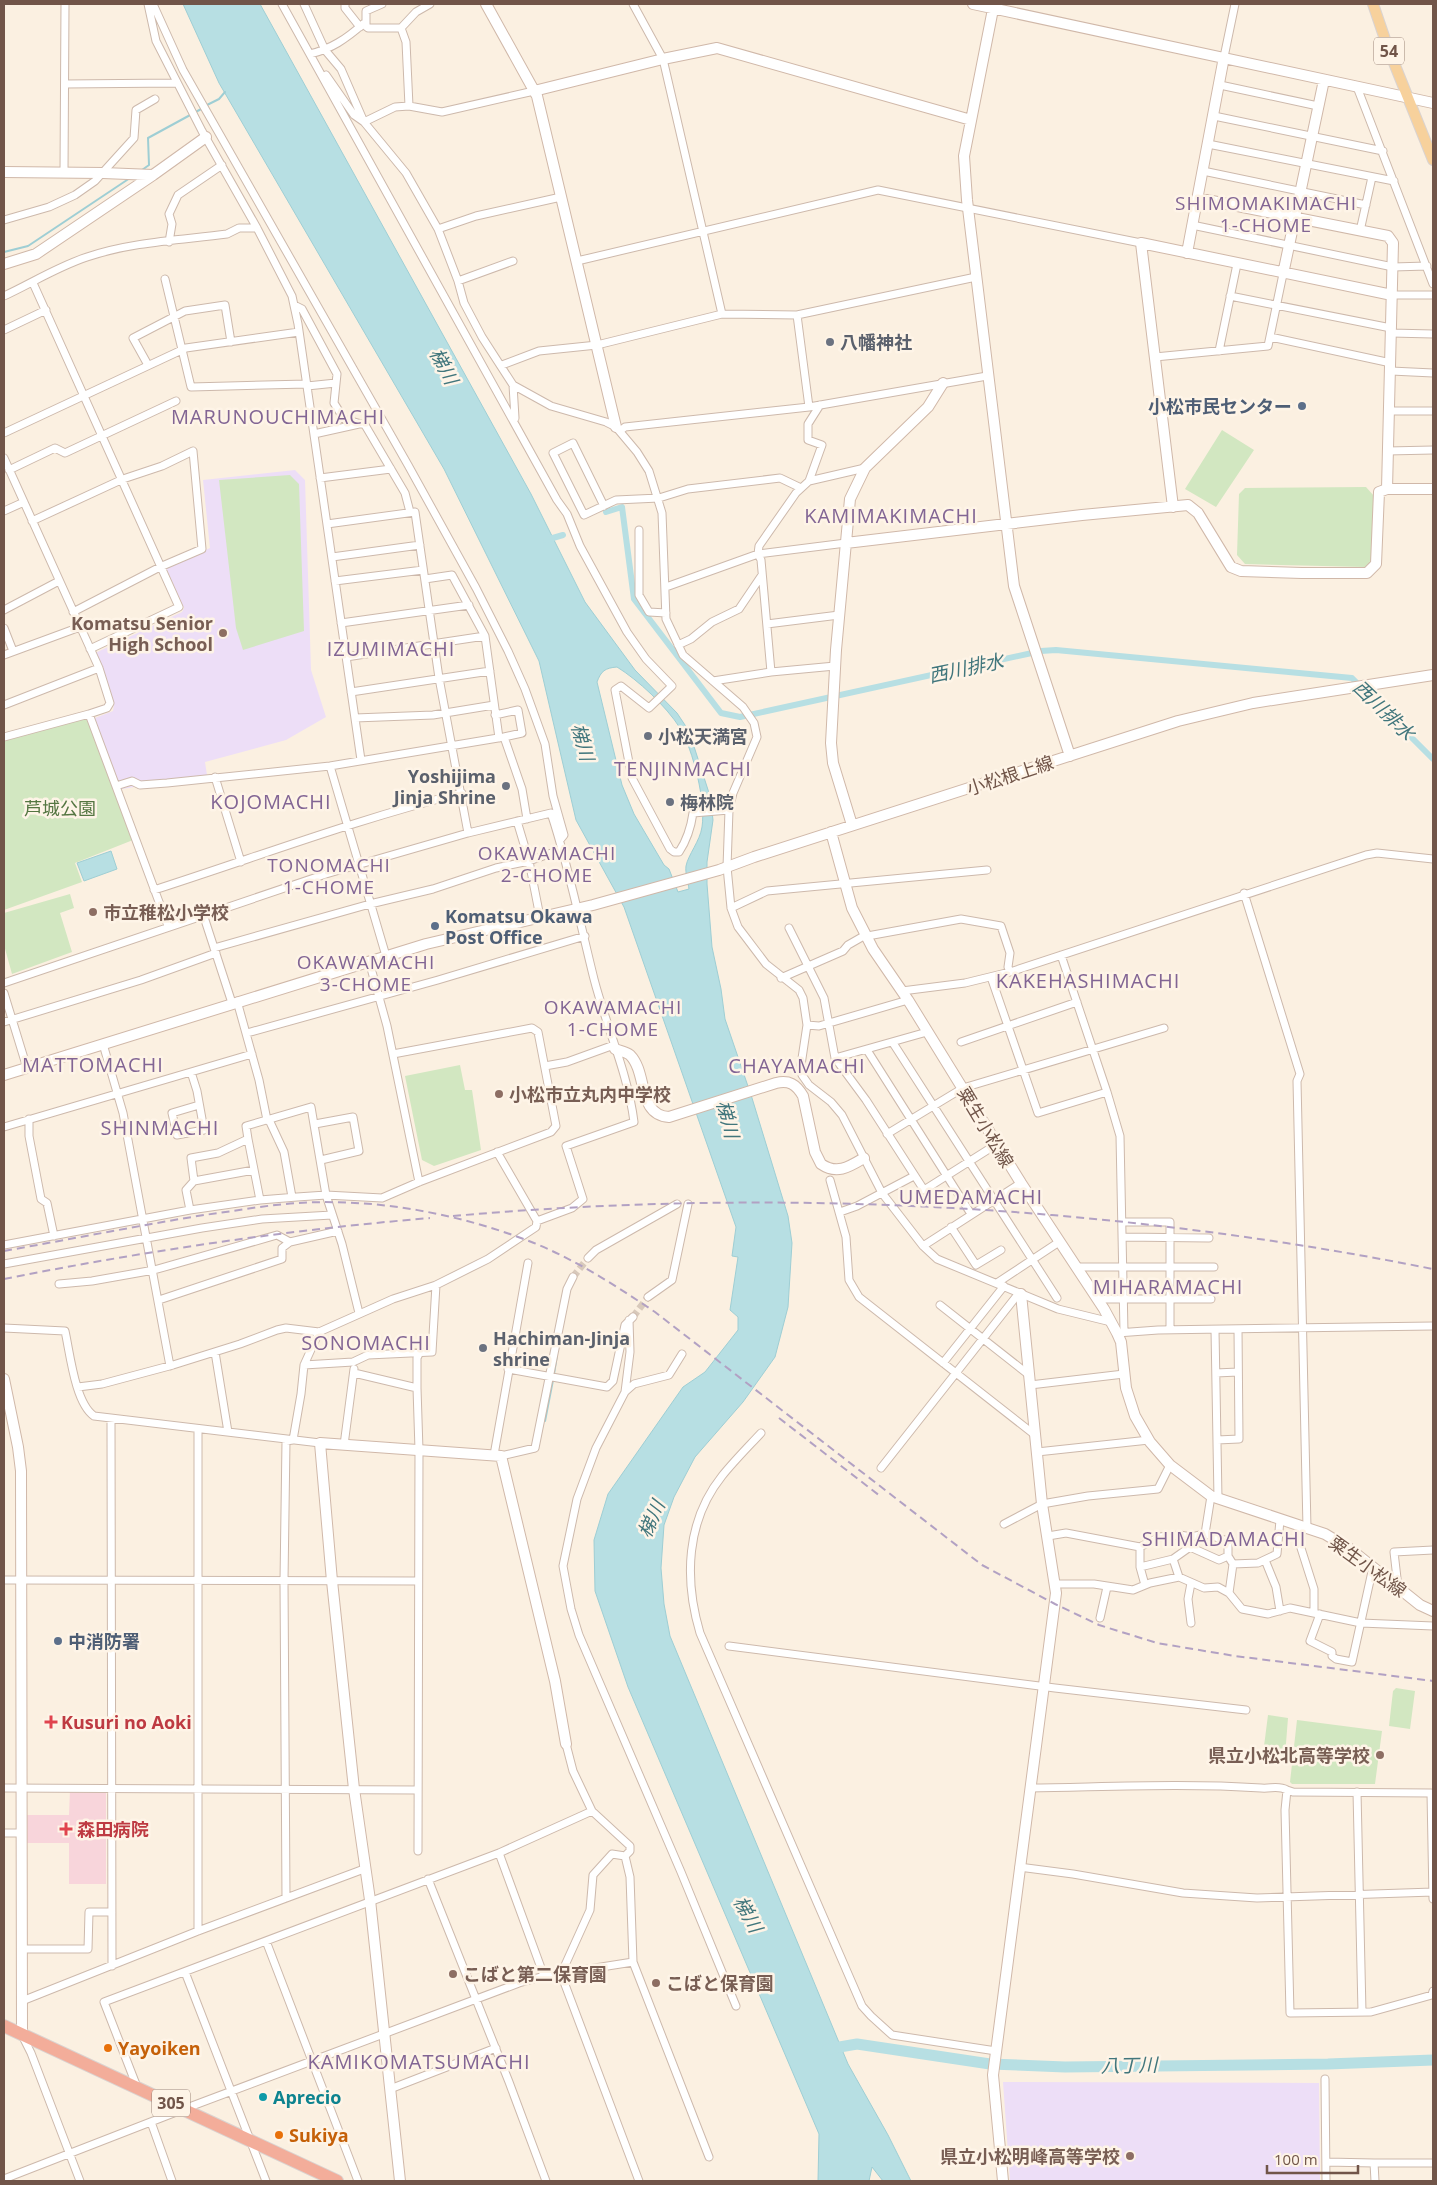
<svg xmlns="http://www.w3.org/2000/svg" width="1437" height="2185" viewBox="0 0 1437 2185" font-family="'Open Sans','Noto Sans JP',sans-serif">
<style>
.education{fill:#eddef7}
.medical{fill:#f8d5db}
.green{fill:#d2e7c1}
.water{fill:#b7dfe3;stroke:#9eced4;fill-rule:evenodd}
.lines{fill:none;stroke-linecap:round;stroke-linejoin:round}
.stream{stroke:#9eced4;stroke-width:2}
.canal{stroke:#b7dfe3;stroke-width:6}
.river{stroke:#b7dfe3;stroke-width:11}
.street-tunnel{stroke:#d8c9bb;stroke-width:7;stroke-dasharray:7 3.5;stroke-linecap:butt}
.street-casing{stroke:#cdb9ac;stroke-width:9}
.secondary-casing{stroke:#d0b8a9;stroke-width:12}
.primary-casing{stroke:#dad3d0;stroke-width:12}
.highway-casing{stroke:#dad3d0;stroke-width:14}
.street{stroke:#fff;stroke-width:7}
.secondary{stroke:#fff;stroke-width:10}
.primary{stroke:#f7d19c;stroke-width:10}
.highway{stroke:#f3ad9a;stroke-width:12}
.rail{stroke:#b2a1c3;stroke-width:2;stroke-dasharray:8 5;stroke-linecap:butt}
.worship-dot{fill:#6b7280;stroke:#fef4e7;stroke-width:2}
.service-dot{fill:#5c6f8a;stroke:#fef4e7;stroke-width:2}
.education-dot{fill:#8d6e63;stroke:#fef4e7;stroke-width:2}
.health-dot{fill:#e0444e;stroke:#fef4e7;stroke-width:2}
.food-dot{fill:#e8710a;stroke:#fef4e7;stroke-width:2}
.culture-dot{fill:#0f9aa8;stroke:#fef4e7;stroke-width:2}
.labels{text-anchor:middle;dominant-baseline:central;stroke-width:5;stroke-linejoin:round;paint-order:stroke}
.shield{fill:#fef4e7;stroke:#9b8578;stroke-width:1}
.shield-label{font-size:16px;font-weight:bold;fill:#715549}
.worship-label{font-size:18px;font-weight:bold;fill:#5b616d;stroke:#fef4e7;text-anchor:start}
.service-label{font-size:18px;font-weight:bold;fill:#4e5e75;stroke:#fef4e7;text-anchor:start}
.education-label{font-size:18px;font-weight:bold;fill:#785e54;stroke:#fef4e7;text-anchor:start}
.street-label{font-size:18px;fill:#715549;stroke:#fef4e7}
.park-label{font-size:18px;fill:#547642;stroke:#fef4e7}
.health-label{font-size:18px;font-weight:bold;fill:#be3a42;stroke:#fef4e7;text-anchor:start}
.food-label{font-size:18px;font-weight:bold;fill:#c56008;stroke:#fef4e7;text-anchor:start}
.culture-label{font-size:18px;font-weight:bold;fill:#0d838f;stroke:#fef4e7;text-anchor:start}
.neighbourhood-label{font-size:19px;letter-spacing:1px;fill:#826594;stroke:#fef4e7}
.water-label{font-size:19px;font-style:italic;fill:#41767c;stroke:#fef4e7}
.quarter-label{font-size:20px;letter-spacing:1px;fill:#826594;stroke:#fef4e7}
</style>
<rect width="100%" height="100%" fill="#fbf0e1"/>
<!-- education -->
<path class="education" d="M295,470L305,480L311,670L326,717L286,740L205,762L207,775L116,790L95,718L113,711L114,703L91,655L182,612L184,608L166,568L210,548L203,480Z
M1003,2082L1319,2083L1320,2181H1010Z"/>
<!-- medical -->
<path class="medical" d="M70,1790H106V1884H69V1843H27V1815H69Z"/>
<!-- green -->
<path class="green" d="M1222,430L1254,450L1216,507L1185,489Z
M290,475L299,484L304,631L243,650L236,628L219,480Z
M1366,487L1374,496L1372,561L1365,567L1245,564L1237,555L1239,494L1245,488Z
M86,717L133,840L75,863L82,882L4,910V741Z
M70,894L74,908L60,913L72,952L12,974L4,945V913Z
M460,1065L465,1090H472L481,1150L434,1166L422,1160L405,1076Z
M1396,1688L1415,1691L1410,1729L1389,1726L1393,1691Z
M1268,1715L1288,1718L1285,1756L1263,1754Z
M1297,1720L1382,1731L1375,1784H1292L1290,1782Z"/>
<!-- water -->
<path class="water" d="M183,4H260L531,494L585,602L635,670L677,713L689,731L710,796L713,820L707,862V884L712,947L721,989L725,1019L752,1098L788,1216L792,1243L788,1307L775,1357L743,1402L695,1457L674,1497L664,1525L661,1568L664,1604L670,1636L848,2064L888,2135L911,2181H883L872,2167L869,2181H818L819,2134L628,1687L595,1591L594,1540L608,1494L683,1387L705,1372L738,1330V1317L730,1310L738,1257L732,1256L736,1227L624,907L576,820L539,661L444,469L219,83ZM617,667C638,680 666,706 680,728C693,750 706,801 702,827C700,841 688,855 686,866C685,873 688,882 689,889L678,892L669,869L664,865L634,814L622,785L597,682C601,671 605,668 617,667Z
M111,851L117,869L84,881L77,863Z"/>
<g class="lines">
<!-- stream -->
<path class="stream" d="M207,105L219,99L225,92
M142,170L149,165L148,138L203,108
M4,252L28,246L130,178
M554,1374L557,1355
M545,1421L553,1380"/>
<!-- canal -->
<path class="canal" d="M606,512L622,507L634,599L721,713L740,717L1041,651L1056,650L1352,678L1433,759
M546,540L563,535"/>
<!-- river -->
<path class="river" d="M828,2049L857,2044L990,2064L1065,2067L1328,2064L1433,2060"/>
<!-- street-tunnel -->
<path class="street-tunnel" d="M573,1277L588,1258
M633,1317L648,1297"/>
<!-- street casing -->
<g class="street-casing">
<path id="street" d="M148,4L156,41L202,131L257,228L292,296L298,324L361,760
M153,4L183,70L408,465L476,588L508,651L525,689L545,744L553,796L564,835L560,840
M282,4L557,500L567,514L580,546L627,632L646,659L672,686L649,708L621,686L615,690L632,778L670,849L674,852H679C687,840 691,827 693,813L729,810
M304,4L325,50L341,69L364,122L406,173L438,229L458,281L464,303L482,337L513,385L551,406L606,422L616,427L637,452L649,471L662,513L666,619L683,655L743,707L754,723L757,737L733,793L729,810L727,867L731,908L738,927L766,964L799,990L803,998L807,1025L801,1065L802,1075L809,1085L831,1102L842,1115L882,1193L923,1246L937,1259L1058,1309L1111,1322
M345,4V8L360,27
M633,4L663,59L722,314
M366,26V11L382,4
M401,28L406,42L409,106
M401,28L416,12L430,4
M310,54C331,49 346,39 363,24L368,28H401
M1224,57L1235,4
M326,75L354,115L364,122
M65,84L177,83
M1220,85L1318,106
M1357,87L1433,284
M1214,116L1383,151
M364,122L395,107L409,106L442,112L534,91
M1208,144L1394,181
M1203,171L1366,205
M64,172L65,4
M4,220L49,207L75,195L95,181L134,138L136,110L155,99
M1192,225L1393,267L1427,266
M438,229L476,216L561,197
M1360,231L1372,177
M169,242L172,224L169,214L178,195L222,165
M577,261L878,190L1141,243
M165,279L191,387L307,384
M458,281L513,261
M33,283L179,607L90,649
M1392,295H1433
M4,296C32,283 57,267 87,257C131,242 181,240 227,234L239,228H257
M1230,296L1391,328
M294,305L302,309L337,374L334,403L344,419L365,425L405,493L410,512
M797,315L809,407
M4,330L46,310
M1391,333L1433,334
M1270,337L1391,363
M1219,351L1237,264
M1155,357L1268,346L1283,274
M148,365L133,338L185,311L225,305L231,342
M502,365L539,351L597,345L722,314L797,315L976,277
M1391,371L1433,373
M513,385L515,418
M307,386L336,383
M820,405L808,424V440L822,445L809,481L796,493L759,546L758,554L761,560L771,672L835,666
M1388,411H1433
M620,431L625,427L809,407L987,376
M4,433L186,348L299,332
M314,434L359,424
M1387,451L1433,450
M4,458L99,668L110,703L107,708L89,714L4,737
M9,470L55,448L65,453L176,401
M320,478L391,469
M809,481L865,468
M604,506L573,443L553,453L584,515L616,500L659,498L688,489L780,478L801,488
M4,511L24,502
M32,521L123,479L162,466L193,451L202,549L160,567L73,612
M327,524L415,512L439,678L468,833
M639,530V595L649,612L666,613
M332,557L420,545
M425,579L452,575L485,636L499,738
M335,581L423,570
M666,587L758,554L846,543
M4,610L59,581
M341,623L469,605
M767,624L839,615
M4,628L13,651
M678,645L691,639L712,622L739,609L762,575
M4,655L80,627
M346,657L485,636
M713,681L771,672
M351,692L490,671
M4,705L99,668
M89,714L168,926
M495,715L518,710L522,733L504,737
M355,718L433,715L494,705
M330,766L386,956
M215,777L241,862
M116,786L132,781L140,785L167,783L330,766L504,737L522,789L527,819
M517,821L529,861L540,917
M154,890C257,857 357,819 462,793
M1244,893L1300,1074L1297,1081L1307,1528
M731,908L767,891L987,870
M203,914L232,1003
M789,928L824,998L835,1058
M214,948L370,904L433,889L496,868L529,861L563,849
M369,961L387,1026L419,1182
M991,977L1038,1113L1107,1092L1061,955
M781,978L843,951L848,945L862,937L961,919L1001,926L1010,953L1008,967L1010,972
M4,983L326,874L468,833L551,813C569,867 580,923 594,979C606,1026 628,1073 634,1122L566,1146L583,1199L572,1208L537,1221
M902,991L965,983L1010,972L1366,855L1377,853L1433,859
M4,993L27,1068
M237,1001L259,1080L267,1120L270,1122L284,1152L292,1197
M4,1022L141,980L216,953
M807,1025L819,1026L908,1000
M927,1032L835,1058L866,1100L924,1190L997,1144
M247,1033L438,980L585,936
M961,1042L1077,1002
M893,1043L1057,1298
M103,1044L123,1113L170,1366
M867,1050L971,1214
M545,1066L567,1062L614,1045
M191,1072L197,1091L204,1130L177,1135L172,1113L199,1105
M1107,1092L1120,1136L1124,1332
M29,1119V1136L41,1199L47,1203L54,1236
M315,1124L353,1117L359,1151L321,1160
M4,1127L252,1054
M887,1134L963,1088L1164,1028
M248,1139L260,1200
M830,1180L846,1237L849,1280L859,1297L1035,1435
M194,1181L254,1170
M840,1212L857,1206L914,1176
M1122,1222H1170V1330
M951,1227L976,1265L1001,1250
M1122,1237L1209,1238
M4,1245L190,1210
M923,1246L1021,1183
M588,1258L596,1250L677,1204
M4,1264L202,1228L262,1219L332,1215
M1077,1267H1214
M997,1283L1059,1242
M59,1284L92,1281L154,1270L277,1235L290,1242L338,1231
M648,1297L672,1280L688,1204
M1098,1299H1211
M159,1300L282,1259V1248L290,1242
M940,1305L1029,1375
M359,1313L342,1244L326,1195L311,1107L246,1126L248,1139L218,1153L191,1158L194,1181L186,1190L190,1210L260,1200L297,1197L326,1195L382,1198L419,1182L551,1132L556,1126L538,1032L532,1028L393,1054
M4,1328L65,1331C70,1353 75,1403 94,1416L320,1443
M1215,1330L1218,1499
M1117,1333L1158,1330L1433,1326
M215,1352L228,1432
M682,1354L669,1375L634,1384L625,1392L596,1448L577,1499L563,1566L571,1609L579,1635L681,1872L736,2006
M943,1363L1004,1286
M304,1365L353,1362L368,1355L432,1352L436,1285
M508,1369L607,1387L613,1381L625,1325L633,1317
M354,1373L417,1388L419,1450L418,1851
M1216,1373L1238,1372
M1030,1385L1124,1374
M78,1387L102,1384L173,1365L240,1344L277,1330L286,1328L319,1332L393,1299L436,1285L488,1259L536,1227L537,1221L497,1152
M417,1388V1358L420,1352
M625,1392L630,1352L629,1320
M111,1418L112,1966
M761,1433C748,1447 734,1461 722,1476C686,1521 684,1579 700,1633L862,2006L871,2016L892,2035L996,2051
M1217,1440L1239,1439L1238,1329
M344,1445L354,1369
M1037,1452L1149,1440
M494,1455L528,1263
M501,1456L535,1448L567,1289L573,1277
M881,1468L1019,1293
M1004,1524L1042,1504L1088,1496L1158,1489L1170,1465
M1302,1527L1300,1545L1314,1589V1613
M1205,1534L1211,1496
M1048,1536L1066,1533L1140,1547L1159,1537L1180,1535L1191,1537L1205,1534L1228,1541V1556L1233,1564L1229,1593
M1140,1547V1567L1145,1585
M1173,1559L1179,1577
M1265,1560L1276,1587L1280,1611
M1233,1564L1258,1563L1277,1554L1280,1520
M1140,1567L1173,1559L1190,1547L1219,1560L1228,1556
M4,1580L418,1581
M1191,1583L1188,1599L1191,1623
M1056,1584H1094L1133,1590L1150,1583L1179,1577L1204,1588L1218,1587L1229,1593L1242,1609L1268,1614L1290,1608L1361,1623L1433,1626
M1398,1587L1394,1552L1433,1550
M1320,1614L1310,1641L1332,1652V1656L1336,1659L1352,1662L1373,1567
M1100,1618L1107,1587
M729,1646L1055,1688L1246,1710
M566,1744L573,1771L592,1811L630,1846V1851L625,1856
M4,1788L418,1790
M1030,1788C1107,1787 1184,1783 1261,1788C1271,1789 1278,1785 1287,1790
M1357,1792L1362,2012
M4,1833H21
M499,1853L544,1976
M625,1856L612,1854L593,1875L590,1910L561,1974L639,2181
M625,1856L630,1877L633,1962L709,2157
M1019,1867L1073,1874L1183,1893L1257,1898L1433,1892
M428,1879L509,2082L546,2181
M286,1898L284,1581L286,1441L293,1440L301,1394L304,1365L319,1332
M1433,1899L1431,1793L1293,1792L1287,1790L1285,1810L1290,2013L1371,2012L1432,1995L1433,1991
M198,1931V1429
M266,1941L358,2181
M21,1949H88L89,1912H112
M185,1972L266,2181
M22,2001L198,1931L364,1869
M22,2035L31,2053L80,2181
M1325,2079L1326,2181
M137,2087L104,2002L499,1853L592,1811
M390,2089L496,2048
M151,2122L172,2181
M1326,2162L1374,2163
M4,2179L184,2109L519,1983L544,1976L633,1962
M1375,2181L1374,2163H1433"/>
</g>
<!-- secondary casing -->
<g class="secondary-casing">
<path id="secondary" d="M486,4L537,96L616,427
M973,4L1433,103
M994,4L964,156L967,200L1014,586L1070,756
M534,91L663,59L717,48L971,120
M4,172L103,173L153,175
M1197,198L1388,236L1393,243L1387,489
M1187,253L1224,57
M4,264L36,254L153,175L206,137
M1283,274L1324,80
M1173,507L1141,243L1392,295
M846,543L1082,515L1188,505L1198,513L1231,567L1241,571L1302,573H1367L1376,564L1379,492L1387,489H1433
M852,825L833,763L831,743L836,650L850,499L865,468L928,407L943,383
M831,832L852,908L873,949L908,1000L1021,1183L1104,1309L1117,1333L1121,1342L1126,1388L1135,1416L1150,1442L1170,1465L1211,1496L1325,1534L1350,1549L1420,1605L1433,1611
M615,1049C620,1051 626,1052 630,1055C648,1073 637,1115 669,1117L776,1083C789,1080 796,1084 803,1096L815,1152L821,1164C837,1175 849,1167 864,1158
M4,1075L426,944L593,905L719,870L754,857L1178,721L1253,703L1433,675
M4,1379L18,1447L21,1471L22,2033
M400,2181L370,1900L354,1789L332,1581L320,1443L501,1456L555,1681L566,1744
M1003,2181L993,2075L1056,1593L1042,1504L1021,1294"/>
</g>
<!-- primary casing -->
<g class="primary-casing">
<path id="primary" d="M1373,4L1388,48L1433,160"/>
</g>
<!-- highway casing -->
<g class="highway-casing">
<path id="highway" d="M4,2026L337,2181"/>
</g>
<!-- street -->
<use href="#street" class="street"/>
<!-- secondary -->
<use href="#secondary" class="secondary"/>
<!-- primary -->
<use href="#primary" class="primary"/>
<!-- highway -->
<use href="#highway" class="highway"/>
<!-- rail -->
<path class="rail" d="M453,1216C779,1187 1112,1205 1433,1269
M4,1251C71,1239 137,1226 204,1215C235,1211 266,1205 298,1203C377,1198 461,1214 534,1243C578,1261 616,1286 655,1312L982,1565L1055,1604L1099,1625L1157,1643L1235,1656L1433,1681
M4,1279C145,1251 287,1230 430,1218
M779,1418L880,1496"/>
</g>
<!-- markers -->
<g class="worship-dot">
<circle cx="830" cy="342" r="5"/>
<circle cx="648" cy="736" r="5"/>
<circle cx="506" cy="786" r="5"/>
<circle cx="670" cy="802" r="5"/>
<circle cx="483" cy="1348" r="5"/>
</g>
<g class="service-dot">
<circle cx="1302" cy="406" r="5"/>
<circle cx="435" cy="926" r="5"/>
<circle cx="58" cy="1641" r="5"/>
</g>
<g class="education-dot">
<circle cx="223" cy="633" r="5"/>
<circle cx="93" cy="912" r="5"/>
<circle cx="499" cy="1094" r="5"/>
<circle cx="1380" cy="1755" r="5"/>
<circle cx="453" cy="1974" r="5"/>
<circle cx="656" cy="1983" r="5"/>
<circle cx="1130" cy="2156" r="5"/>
</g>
<g class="health-dot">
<path d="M48.5 1714.5h5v5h5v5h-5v5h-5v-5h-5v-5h5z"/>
<path d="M63.5 1821.5h5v5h5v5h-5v5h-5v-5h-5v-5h5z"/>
</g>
<g class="food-dot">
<circle cx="108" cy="2048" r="5"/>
<circle cx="279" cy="2135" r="5"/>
</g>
<circle class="culture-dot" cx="263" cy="2097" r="5"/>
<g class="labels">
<!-- shield labels -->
<g class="shield">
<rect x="1374" y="37.5" width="30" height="27" rx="4"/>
<rect x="152" y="2089.5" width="38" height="27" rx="4"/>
</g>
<g class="shield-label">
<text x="1389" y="51">54</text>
<text x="171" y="2103">305</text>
</g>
<!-- worship labels -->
<g class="worship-label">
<text x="840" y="342">八幡神社</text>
<text x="658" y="736">小松天満宮</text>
<text x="496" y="776" text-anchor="end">Yoshijima<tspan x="496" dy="21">Jinja Shrine</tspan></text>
<text x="680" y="802">梅林院</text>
<text x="493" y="1338">Hachiman-Jinja<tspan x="493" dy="21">shrine</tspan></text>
</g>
<!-- service labels -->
<g class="service-label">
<text x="1292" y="406" text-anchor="end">小松市民センター</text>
<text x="445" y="916">Komatsu Okawa<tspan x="445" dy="21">Post Office</tspan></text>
<text x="68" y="1641">中消防署</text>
</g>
<!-- education labels -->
<g class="education-label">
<text x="213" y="623" text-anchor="end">Komatsu Senior<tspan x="213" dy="21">High School</tspan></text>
<text x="103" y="912">市立稚松小学校</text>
<text x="509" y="1094">小松市立丸内中学校</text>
<text x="1370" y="1755" text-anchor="end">県立小松北高等学校</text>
<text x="463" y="1974">こばと第二保育園</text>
<text x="666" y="1983">こばと保育園</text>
<text x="1120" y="2156" text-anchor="end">県立小松明峰高等学校</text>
</g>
<!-- street labels -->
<g class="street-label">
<text transform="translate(1010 775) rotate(-18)">小松根上線</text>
<text transform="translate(986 1127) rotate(59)">粟生小松線</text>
<text transform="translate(1368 1566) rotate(36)">粟生小松線</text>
</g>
<!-- park labels -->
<g class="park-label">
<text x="60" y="808">芦城公園</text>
</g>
<!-- health labels -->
<g class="health-label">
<text x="61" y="1722">Kusuri no Aoki</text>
<text x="77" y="1829">森田病院</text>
</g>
<!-- food labels -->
<g class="food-label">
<text x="118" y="2048">Yayoiken</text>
<text x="289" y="2135">Sukiya</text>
</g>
<!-- culture labels -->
<g class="culture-label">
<text x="273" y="2097">Aprecio</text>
</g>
<!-- neighbourhood labels -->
<g class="neighbourhood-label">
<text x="1266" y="203">SHIMOMAKIMACHI<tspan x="1266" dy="22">1-CHOME</tspan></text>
<text x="547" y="853">OKAWAMACHI<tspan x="547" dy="22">2-CHOME</tspan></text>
<text x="329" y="865">TONOMACHI<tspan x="329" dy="22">1-CHOME</tspan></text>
<text x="366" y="962">OKAWAMACHI<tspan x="366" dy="22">3-CHOME</tspan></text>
<text x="613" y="1007">OKAWAMACHI<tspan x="613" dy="22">1-CHOME</tspan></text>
</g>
<!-- water labels -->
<g class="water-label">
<text transform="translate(444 366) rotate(62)">梯川</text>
<text transform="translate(966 668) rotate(-12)">西川排水</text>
<text transform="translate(1384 710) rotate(44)">西川排水</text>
<text transform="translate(583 742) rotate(75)">梯川</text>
<text transform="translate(728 1119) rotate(76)">梯川</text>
<text transform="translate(651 1519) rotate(-66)">梯川</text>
<text transform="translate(748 1914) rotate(61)">梯川</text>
<text transform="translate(1129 2065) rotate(-1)">八丁川</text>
</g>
<!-- quarter labels -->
<g class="quarter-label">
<text x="278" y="416">MARUNOUCHIMACHI</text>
<text x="891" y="515">KAMIMAKIMACHI</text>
<text x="391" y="648">IZUMIMACHI</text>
<text x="683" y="768">TENJINMACHI</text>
<text x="271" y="801">KOJOMACHI</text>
<text x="1088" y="980">KAKEHASHIMACHI</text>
<text x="93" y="1064">MATTOMACHI</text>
<text x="797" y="1065">CHAYAMACHI</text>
<text x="160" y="1127">SHINMACHI</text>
<text x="971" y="1196">UMEDAMACHI</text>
<text x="1168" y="1286">MIHARAMACHI</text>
<text x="366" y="1342">SONOMACHI</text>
<text x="1224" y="1538">SHIMADAMACHI</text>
<text x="419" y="2061">KAMIKOMATSUMACHI</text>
</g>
</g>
<!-- border -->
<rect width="1437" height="2185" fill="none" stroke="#715549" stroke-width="10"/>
<!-- scale -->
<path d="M1267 2165v8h91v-8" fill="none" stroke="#715549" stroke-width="2.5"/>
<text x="1274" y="2165" font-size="15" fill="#715549" stroke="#fef4e7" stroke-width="4" paint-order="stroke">100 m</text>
</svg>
